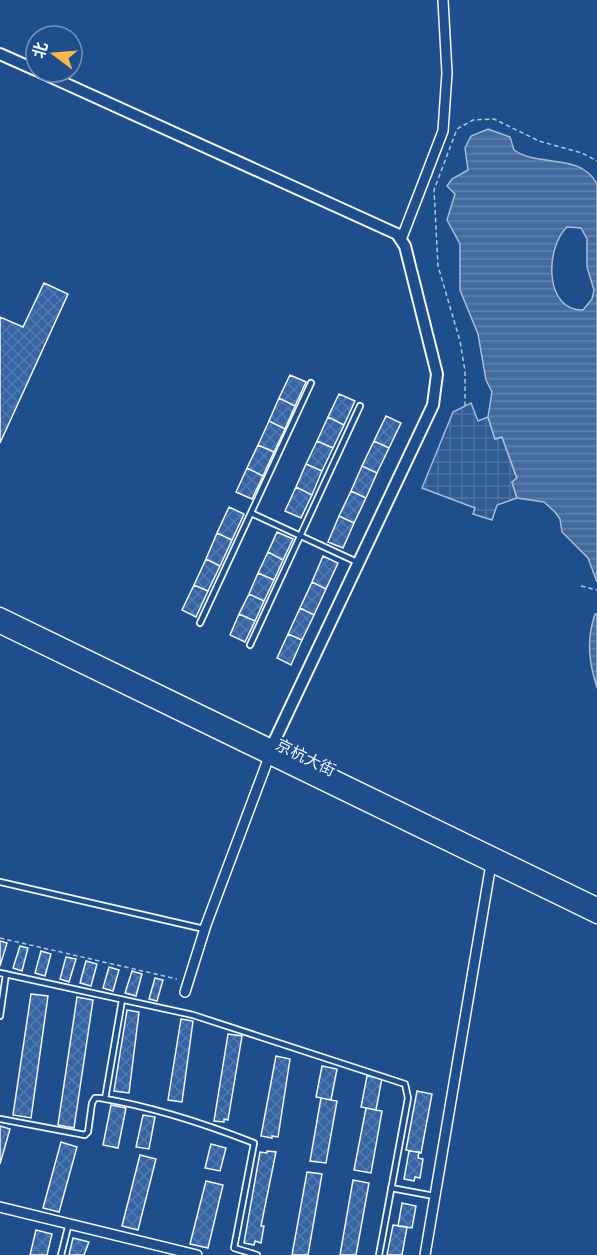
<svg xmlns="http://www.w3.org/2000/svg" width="597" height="1255" viewBox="0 0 597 1255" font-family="'Golos Text','Noto Sans SC',sans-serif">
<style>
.plaza{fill:url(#plaza-grid);stroke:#a8bbd7;stroke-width:1.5}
.water{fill:url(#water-rules);stroke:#a8bbd7;stroke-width:1.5;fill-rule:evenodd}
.building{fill:url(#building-cross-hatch);stroke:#f2f6ff;stroke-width:1.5}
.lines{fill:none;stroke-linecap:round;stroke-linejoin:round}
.service-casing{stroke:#f2f6ff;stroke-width:8}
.minor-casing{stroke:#f2f6ff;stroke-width:12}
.tertiary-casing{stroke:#f2f6ff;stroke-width:14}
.secondary-casing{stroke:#f2f6ff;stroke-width:15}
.path{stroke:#b3c4dc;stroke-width:1.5;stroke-dasharray:4.5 3;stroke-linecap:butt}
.service{stroke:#1f4e8c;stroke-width:4.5}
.minor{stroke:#1f4e8c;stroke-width:9}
.tertiary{stroke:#1f4e8c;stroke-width:10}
.secondary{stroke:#1f4e8c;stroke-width:12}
.labels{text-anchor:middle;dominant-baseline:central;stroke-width:4.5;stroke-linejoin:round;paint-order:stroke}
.street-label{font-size:16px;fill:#f2f6ff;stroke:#1f4e8c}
</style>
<defs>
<pattern id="plaza-grid" width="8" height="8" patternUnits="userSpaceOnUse" patternTransform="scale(1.5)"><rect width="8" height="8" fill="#305b95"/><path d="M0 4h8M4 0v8" fill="none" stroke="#4e73a5"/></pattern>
<pattern id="water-rules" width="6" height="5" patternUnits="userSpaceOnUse" patternTransform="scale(1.5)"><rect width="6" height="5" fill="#446ba0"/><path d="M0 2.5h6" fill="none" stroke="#5f81ae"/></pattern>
<pattern id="building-cross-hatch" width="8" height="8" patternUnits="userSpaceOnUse" patternTransform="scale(1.5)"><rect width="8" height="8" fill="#3563a3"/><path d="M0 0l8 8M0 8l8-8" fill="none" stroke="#537ab1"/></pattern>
</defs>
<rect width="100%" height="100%" fill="#1f4e8c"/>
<!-- plaza -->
<path class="plaza" d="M471,403L478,421L488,417L495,439L502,437L517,479L512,482L517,498L497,505L492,520L473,514L475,508L422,488L453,412Z"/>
<!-- water -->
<path class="water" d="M488,129L510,137L514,150C540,168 580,152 597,184V582L588,558L562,532L560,519L555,512L544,502L517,498L512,482L517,478L502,437L495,439L488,417L492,392L486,380L478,334L460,290V244L447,220L455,194L447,186L452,179L468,170L465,148L471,136ZM567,227L581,228L587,239V267L594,290L592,299L583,310C544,311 545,248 567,227Z
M595,614H597V688C589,662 586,641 595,614Z"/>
<!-- building -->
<path class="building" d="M44,283L68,294L0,443V317L23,327Z
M290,375L306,382L295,406L279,398Z
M339,394L355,401L344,425L328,417Z
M279,398L295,406L285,429L269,421Z
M386,416L401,423L389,448L374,441Z
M328,417L344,425L333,448L317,441Z
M269,421L285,429L274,452L258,445Z
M317,441L333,448L322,471L306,464Z
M374,441L389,448L377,473L362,466Z
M258,445L274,452L263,476L247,468Z
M306,464L322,471L312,495L296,487Z
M362,466L377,473L366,498L351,491Z
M247,468L263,476L252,499L236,492Z
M296,487L312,495L301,518L285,511Z
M351,491L366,498L354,523L339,516Z
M229,507L244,514L232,540L217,533Z
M339,516L354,523L343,548L328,542Z
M277,532L293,539L283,560L268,552Z
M217,533L232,540L220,566L206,559Z
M268,552L283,560L274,580L258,573Z
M323,556L338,563L326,589L312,582Z
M206,559L220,566L208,591L194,585Z
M258,573L274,580L264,601L249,594Z
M312,582L326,589L314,615L300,608Z
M194,585L208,591L196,617L182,610Z
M249,594L264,601L255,621L239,614Z
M300,608L314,615L302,640L288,634Z
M239,614L255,621L245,642L230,635Z
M288,634L302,640L291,665L277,658Z
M0,941L7,943L0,966Z
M20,946L28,948L22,971L13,968Z
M41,951L51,954L45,976L35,973Z
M66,957L76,959L69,982L60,979Z
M86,961L97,964L91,986L80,983Z
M109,967L119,970L113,991L103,988Z
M132,971L142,974L136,996L125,993Z
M155,978L163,980L157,1001L149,999Z
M31,994L48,996L31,1118L13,1115Z
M77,997L93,1000L74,1128L58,1125Z
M127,1010L139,1012L129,1093L114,1091Z
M181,1019L193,1021L182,1102L168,1100Z
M228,1034L242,1036L228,1120L224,1119V1122L214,1121Z
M276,1056L290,1059L278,1137L272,1136V1138L261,1136Z
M322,1066L337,1069L331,1100L316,1097Z
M367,1076L382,1078L376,1110L361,1107Z
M417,1091L432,1094L421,1153L406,1150Z
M321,1098L337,1101L326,1163L310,1161Z
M111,1105L126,1108L118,1148L103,1145Z
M366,1108L382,1111L371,1173L354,1170Z
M143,1115L155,1117L149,1149L136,1147Z
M0,1126L10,1129L0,1164Z
M61,1142L77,1147L59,1212L43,1208Z
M211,1144L226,1148L220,1171L205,1168Z
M267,1151L276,1152L261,1226H264L261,1243L255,1241L254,1245L244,1243L260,1152L267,1153Z
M409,1151L419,1152L418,1158L423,1159L420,1178L415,1177L414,1181L404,1179Z
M140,1155L156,1159L138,1230L122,1226Z
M307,1172L322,1174L308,1255H292Z
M353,1180L369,1183L356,1255H340Z
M206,1181L223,1185L208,1248L190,1244Z
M402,1203L416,1206L412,1228L398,1226Z
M393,1225L407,1227L402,1255H387Z
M36,1230L52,1234L47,1255H30Z
M73,1238L89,1242L84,1255H69Z"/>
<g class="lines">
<!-- service casing -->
<g class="service-casing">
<path id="service" d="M251,513L357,562
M200,623L311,383
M250,645L360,406
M0,882L204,929
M0,973L193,1015L405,1084L408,1098L379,1255
M0,1016L6,974
M105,1099L122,1000
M0,1119L85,1135L88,1132L92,1103L95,1098H100C154,1107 203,1123 254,1143L234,1248L257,1255
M391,1188L434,1196
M61,1255L69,1223"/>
</g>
<!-- minor casing -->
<g class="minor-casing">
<path id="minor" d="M401,240L443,131L447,73L443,0
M185,992L206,925L269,757
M0,1207L197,1255
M425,1255L491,864"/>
</g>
<!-- tertiary casing -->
<g class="tertiary-casing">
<path id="tertiary" d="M0,54L36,70
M40,72L397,234L405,246L437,374L433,405L272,746"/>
</g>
<!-- secondary casing -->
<g class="secondary-casing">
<path id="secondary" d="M0,614L597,904
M0,627L597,917"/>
</g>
<!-- path -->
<path class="path" d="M465,406V371L460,341L438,266L434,190L457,129L473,120L494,119L539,141L582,153L597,161
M581,586L597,590
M0,938L177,979"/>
<!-- service -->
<use href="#service" class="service"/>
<!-- minor -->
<use href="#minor" class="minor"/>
<!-- tertiary -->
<use href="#tertiary" class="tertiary"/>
<!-- secondary -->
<use href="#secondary" class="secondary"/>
</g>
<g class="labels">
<!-- street labels -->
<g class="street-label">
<text transform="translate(306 757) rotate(26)">京杭大街</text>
</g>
</g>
<!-- north arrow -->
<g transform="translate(54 54) rotate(286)"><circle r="28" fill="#1f4e8c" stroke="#7391ba" stroke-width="1.5"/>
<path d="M0-4.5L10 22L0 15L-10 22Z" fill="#ffb74d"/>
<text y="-9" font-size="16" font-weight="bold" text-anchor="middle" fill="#f2f6ff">北</text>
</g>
</svg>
